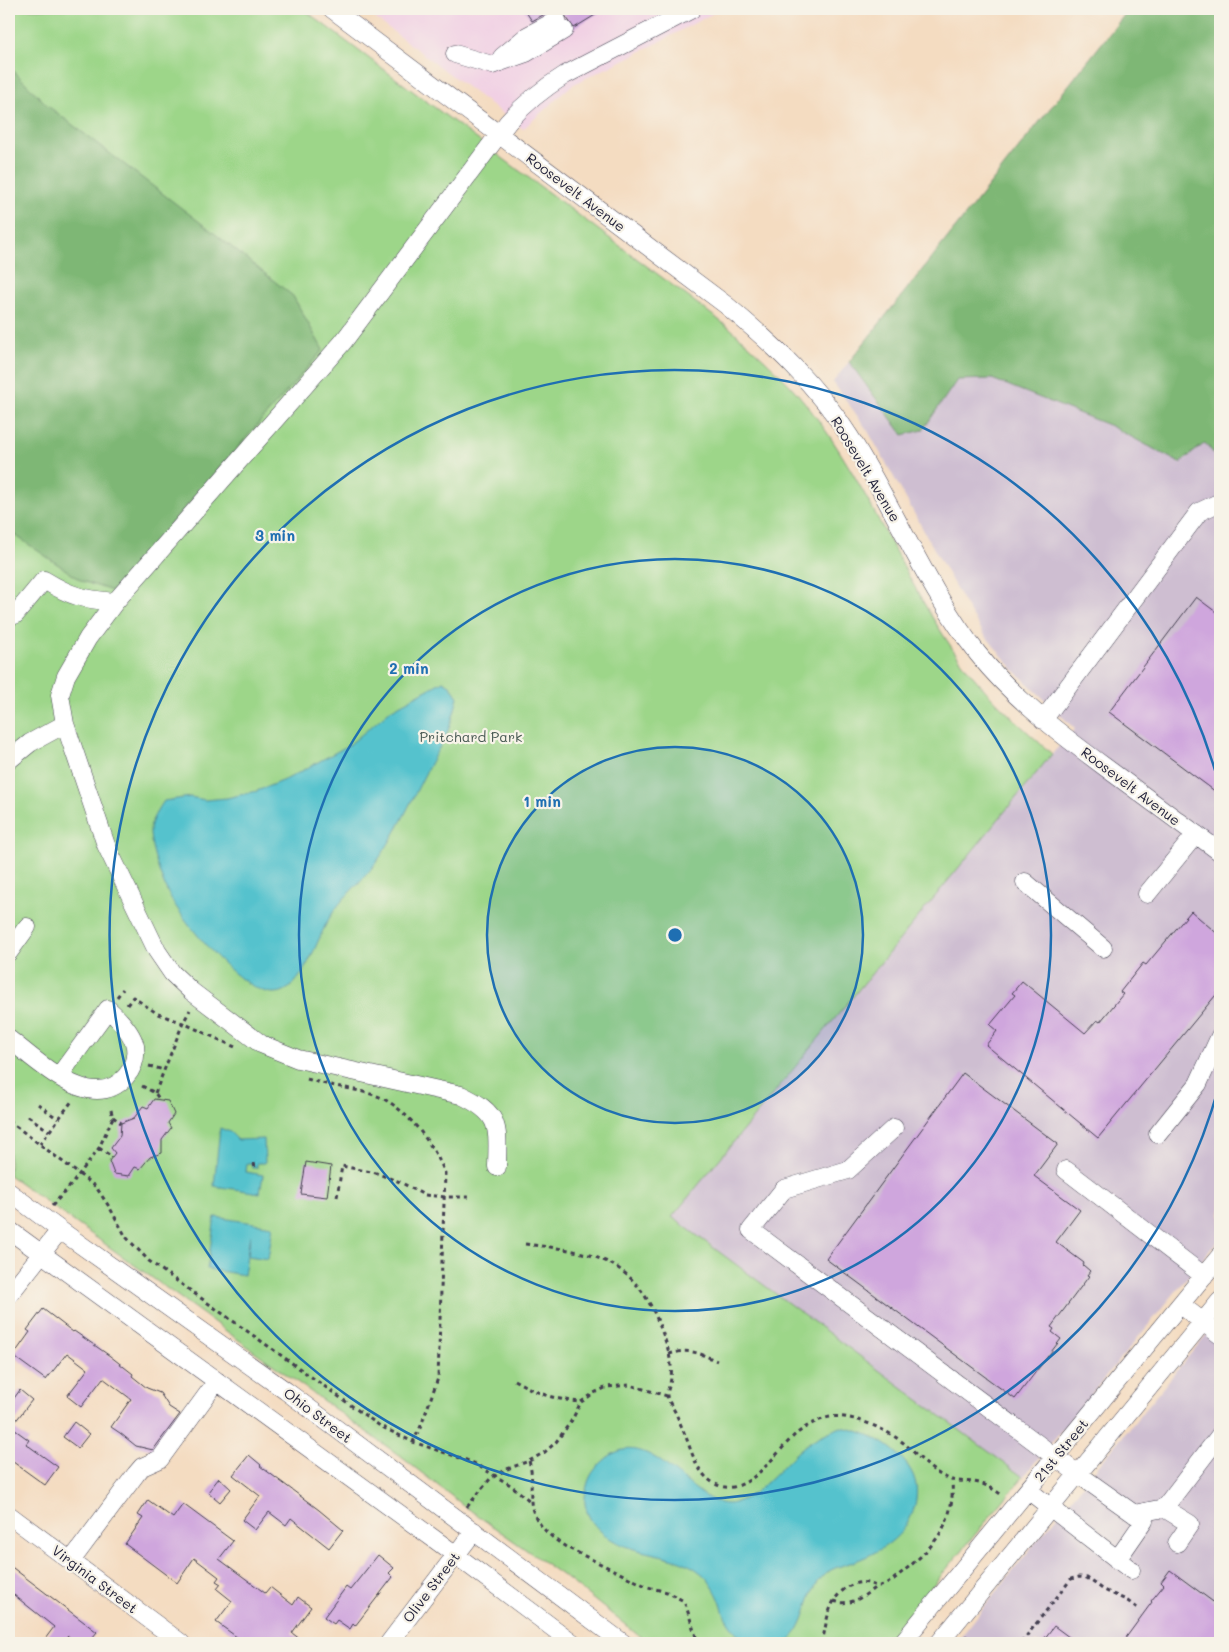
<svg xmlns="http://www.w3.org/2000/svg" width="1229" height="1652" viewBox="0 0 1229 1652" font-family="Mali,sans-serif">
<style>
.built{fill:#f1d0e4}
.industrial{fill:#cebed1}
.green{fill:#9dd689;stroke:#607c62}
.forest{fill:#7eb775;stroke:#506c58}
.water{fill:#55c2cd;stroke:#3c7284}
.building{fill:#cfa6dd}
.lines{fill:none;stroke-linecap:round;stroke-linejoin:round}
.minor-casing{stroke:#423e4f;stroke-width:19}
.path{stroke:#423e4f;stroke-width:3;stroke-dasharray:4 4;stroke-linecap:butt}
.minor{stroke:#fff;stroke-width:18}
.ring{fill:none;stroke:#1f6fb2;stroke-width:2.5}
.labels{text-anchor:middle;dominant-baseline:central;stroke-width:4.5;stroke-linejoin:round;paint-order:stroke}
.street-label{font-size:14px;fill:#22223b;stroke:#f7f3e8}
.park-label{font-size:14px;fill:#475852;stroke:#f7f3e8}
.centre{fill:#1f6fb2;stroke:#f7f3e8;stroke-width:2.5}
.ring-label{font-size:15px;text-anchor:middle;font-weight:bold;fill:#1f6fb2;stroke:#f7f3e8;stroke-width:4.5;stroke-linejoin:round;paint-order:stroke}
</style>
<rect width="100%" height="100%" fill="#f7f3e8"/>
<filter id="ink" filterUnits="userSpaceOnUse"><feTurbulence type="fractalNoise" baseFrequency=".02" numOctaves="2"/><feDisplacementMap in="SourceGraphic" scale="10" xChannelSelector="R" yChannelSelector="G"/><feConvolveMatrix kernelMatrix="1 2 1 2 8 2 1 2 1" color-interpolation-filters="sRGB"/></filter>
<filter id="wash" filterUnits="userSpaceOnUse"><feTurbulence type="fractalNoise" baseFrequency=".0096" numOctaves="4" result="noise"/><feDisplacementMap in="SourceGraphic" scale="20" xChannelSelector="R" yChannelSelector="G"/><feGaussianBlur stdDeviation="1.12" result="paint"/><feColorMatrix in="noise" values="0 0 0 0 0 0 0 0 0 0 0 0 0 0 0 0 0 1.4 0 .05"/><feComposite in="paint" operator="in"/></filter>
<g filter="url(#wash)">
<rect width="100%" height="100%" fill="#f4dcc1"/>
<!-- built -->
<path class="built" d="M363,9H721L648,48L572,85L523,129Z"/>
<!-- industrial -->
<path class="industrial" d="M1129,9H1220V1238L1023,1477L672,1217L1052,754L1075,729L1014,670L984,634L966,606L868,431L833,382Z
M1220,1318V1643H956L1032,1547Z"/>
<!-- green -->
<path class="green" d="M9,9H303L731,329C757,353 784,376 806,404C870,484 903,584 965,666C990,699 1022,727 1052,754L672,1217L1023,1477L885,1643H648L569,1580L467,1508L396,1453L9,1175Z"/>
<!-- forest -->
<path class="forest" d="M1129,9H1220V461L1205,443L1180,463L1111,426L992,379L957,380L923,430L903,435L849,362Z
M9,66L48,106L214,233L293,296L323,350L112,591L82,581L9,531Z"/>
<!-- water -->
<path class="water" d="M443,681L450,685L458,697C455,709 452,722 447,733C441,746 433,757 427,770C410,803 395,838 372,868C358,885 341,899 330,917C317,937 303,993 275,993C241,994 188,926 171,899C163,885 150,848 150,831C150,820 158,810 164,801L190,797L205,800L227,798L257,791L289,778L349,745L392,709Z
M220,1128L230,1132L238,1140L264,1139L265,1163H257V1168H252V1163H247L246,1172L263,1175L260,1193L214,1186Z
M215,1217L273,1226L268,1259L248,1256L250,1235L244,1275L207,1269Z
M841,1427C868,1432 892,1444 908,1466C917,1479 918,1491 915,1505C907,1537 879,1553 850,1563C841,1566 829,1569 823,1576C804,1595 809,1630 784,1643L745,1642C738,1635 731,1627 726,1618C723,1613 722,1606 720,1601C716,1591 709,1579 701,1573C669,1546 623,1561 593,1523C588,1516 584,1506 585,1498C587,1478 592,1470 608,1457C654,1423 696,1514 734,1503C766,1492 782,1463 807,1444C818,1436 829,1432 841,1427Z"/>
<g id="blocks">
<!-- building -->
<path class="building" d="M524,9H605L574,28L562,11L552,10L532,21Z
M1196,597L1220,615V795L1109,712Z
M1191,911L1220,936V990L1098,1138L986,1045L997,1031L990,1025L1015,995L1012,993L1022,981L1085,1033L1097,1020L1100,1022L1123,994L1120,992L1143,963L1146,965Z
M963,1073L1058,1144L1034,1176L1080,1210L1056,1242L1084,1263L1083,1265L1090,1271L1087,1275L1089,1276L1051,1327L1054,1329L1052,1332L1061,1339L1015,1399L826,1259Z
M154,1099L168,1101L174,1114L168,1123L171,1128L162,1140V1153L150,1157L140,1169L135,1167L129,1176L114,1174L109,1161L115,1153L111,1148L120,1136L121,1123L134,1118L143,1106L148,1108Z
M306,1162L331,1166L327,1197L301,1194Z
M43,1309L73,1332L74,1331L110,1356L133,1374L132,1376L147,1388L160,1393L169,1407L180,1414L153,1450L136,1446L120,1433L111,1427L131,1399L103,1378L81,1407L67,1396L88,1369L67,1353L46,1380L13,1356L30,1332L27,1330Z
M20,1390L32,1400L11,1427L29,1440L26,1444L58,1467L45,1485L9,1459V1405Z
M74,1422L89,1434L78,1448L63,1437Z
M249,1455L261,1465L260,1466L319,1510L343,1530L329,1548L291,1518L286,1525L269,1512L255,1530L242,1520L260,1496L233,1475Z
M219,1478L231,1489L220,1502L208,1492Z
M148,1500L173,1518L183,1504L233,1541L219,1559L265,1593L270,1587L293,1605L298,1597L311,1607L292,1633L305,1643H245L216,1622L232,1601L217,1589L221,1584L216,1581L219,1577L194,1558L177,1583L125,1544L143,1518L138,1515Z
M378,1555L394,1568L389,1573L393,1577L355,1626L353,1624L350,1629L337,1620L334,1624L324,1617L346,1587L350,1590Z
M9,1565L97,1632L88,1643H77L68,1636L62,1643H42L54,1627L9,1591Z
M1170,1570L1220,1607V1643H1122L1152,1602L1151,1601L1164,1585L1161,1582Z
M1054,1626L1077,1643H1041Z"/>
</g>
</g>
<g filter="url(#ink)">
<use href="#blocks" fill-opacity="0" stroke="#423e4f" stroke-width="1"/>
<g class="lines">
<!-- minor casing -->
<g class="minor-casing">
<path id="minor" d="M332,9L726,305C773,344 817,385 850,437C895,508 926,588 978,654C1014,699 1059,733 1105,767C1143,795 1182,824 1220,852
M455,54L492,65L526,53L564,30
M502,57L527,36L557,20
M115,602L88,638L66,676L60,695L65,724L106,845L157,951L172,973L191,991L261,1044L298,1059L461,1095C501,1114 498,1126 497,1167
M15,615L44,580C72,597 83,599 115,602L343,342L508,122C525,103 544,88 565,75L692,9
M1043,720L1199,512L1216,504H1220
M9,760L30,743L65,724
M1025,882L1103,948
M1147,894L1196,834
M9,952L27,927
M9,1039C32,1057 67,1090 97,1090C120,1090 138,1069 135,1046C132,1032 119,1019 108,1009L59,1076
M894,1128L848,1170L784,1189L751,1230L1078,1474L1144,1521L1117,1560
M1158,1134L1198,1084L1220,1036
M1066,1170L1204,1276
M9,1192L60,1230L286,1391L623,1643
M9,1230L441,1544L573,1643
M9,1295L60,1230
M1181,1305L1220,1335
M1028,1490L1131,1570
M1164,1508L1190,1524L1177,1543
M1134,1514L1164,1508L1220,1435
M9,1515L181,1643
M71,1561L136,1474L142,1467L160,1459L217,1381
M389,1643L474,1531
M902,1643L1220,1256
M939,1643L1220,1301"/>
</g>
<!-- path -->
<path class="path" d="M117,997L123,989
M127,1005L133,997L158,1014L183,1023L235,1047
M149,1066L164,1070
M307,1079C329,1086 352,1088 374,1095C404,1104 434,1145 445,1173L438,1378L421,1426L413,1442
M142,1086L155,1093L160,1100
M155,1093L183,1023L190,1010
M38,1104L58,1119
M28,1116L49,1131
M113,1117L121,1123
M9,1121L96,1187L110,1208L126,1237L149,1261L380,1426L413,1442L472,1462L512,1486L531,1502
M40,1144L72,1101
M99,1148L112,1157
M254,1163L255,1168
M337,1197L342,1166L376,1173L400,1182L424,1195L445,1197H471
M52,1206L71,1185L99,1148L113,1117L110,1107
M525,1244C586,1251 631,1256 657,1319C662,1332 668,1345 670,1359C671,1364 672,1372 671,1377C671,1383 667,1390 667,1396C668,1402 675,1410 677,1416C680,1423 683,1430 686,1437C692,1453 697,1472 712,1482C745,1504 775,1452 796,1434C805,1427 815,1421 826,1418C848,1411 889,1430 906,1445C919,1456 931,1472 947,1478C955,1482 964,1481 973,1482C984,1483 994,1489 1003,1496
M669,1354C690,1348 699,1353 717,1361
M514,1380C539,1394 552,1399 581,1402
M529,1461C534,1479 530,1485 531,1501C532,1521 550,1537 566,1547L648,1587L667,1592L682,1600L686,1606L698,1643
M467,1507L490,1479L507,1469L529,1461L545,1452L556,1442L572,1420L581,1402L594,1393L607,1387L630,1385L667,1396
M834,1601C851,1607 864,1596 877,1586
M965,1636L974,1643
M822,1643C826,1627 827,1606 840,1593C847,1586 857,1581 868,1583C871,1584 875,1586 879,1586C889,1585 897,1576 905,1570C936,1545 955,1522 952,1480
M1021,1643L1071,1579L1079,1577L1087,1578L1104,1590L1126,1600L1139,1609"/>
<!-- minor -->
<use href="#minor" class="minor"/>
</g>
</g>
<!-- distance rings -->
<circle cx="675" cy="935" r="188" fill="#1f6fb2" fill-opacity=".12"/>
<g class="ring">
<circle cx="675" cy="935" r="188"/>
<circle cx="675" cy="935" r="376"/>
<path d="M1219 1086A565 565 0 1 1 1219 784"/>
</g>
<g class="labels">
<!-- street labels -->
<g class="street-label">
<text transform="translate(576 192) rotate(37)">Roosevelt Avenue</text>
<text transform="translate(866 469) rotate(59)">Roosevelt Avenue</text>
<text transform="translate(1131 786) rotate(37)">Roosevelt Avenue</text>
<text transform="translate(318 1415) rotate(37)">Ohio Street</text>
<text transform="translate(1061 1450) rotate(-51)">21st Street</text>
<text transform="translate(95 1579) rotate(37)">Virginia Street</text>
<text transform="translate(431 1587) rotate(-53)">Olive Street</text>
</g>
<!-- park labels -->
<g class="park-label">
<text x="471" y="736">Pritchard Park</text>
</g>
</g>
<circle cx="675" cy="935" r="8" class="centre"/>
<g class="ring-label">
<text x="275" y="541">3 min</text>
<text x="409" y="674">2 min</text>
<text x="542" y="807">1 min</text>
</g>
<!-- margin -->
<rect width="1229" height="1652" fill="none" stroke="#f7f3e8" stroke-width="30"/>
</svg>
